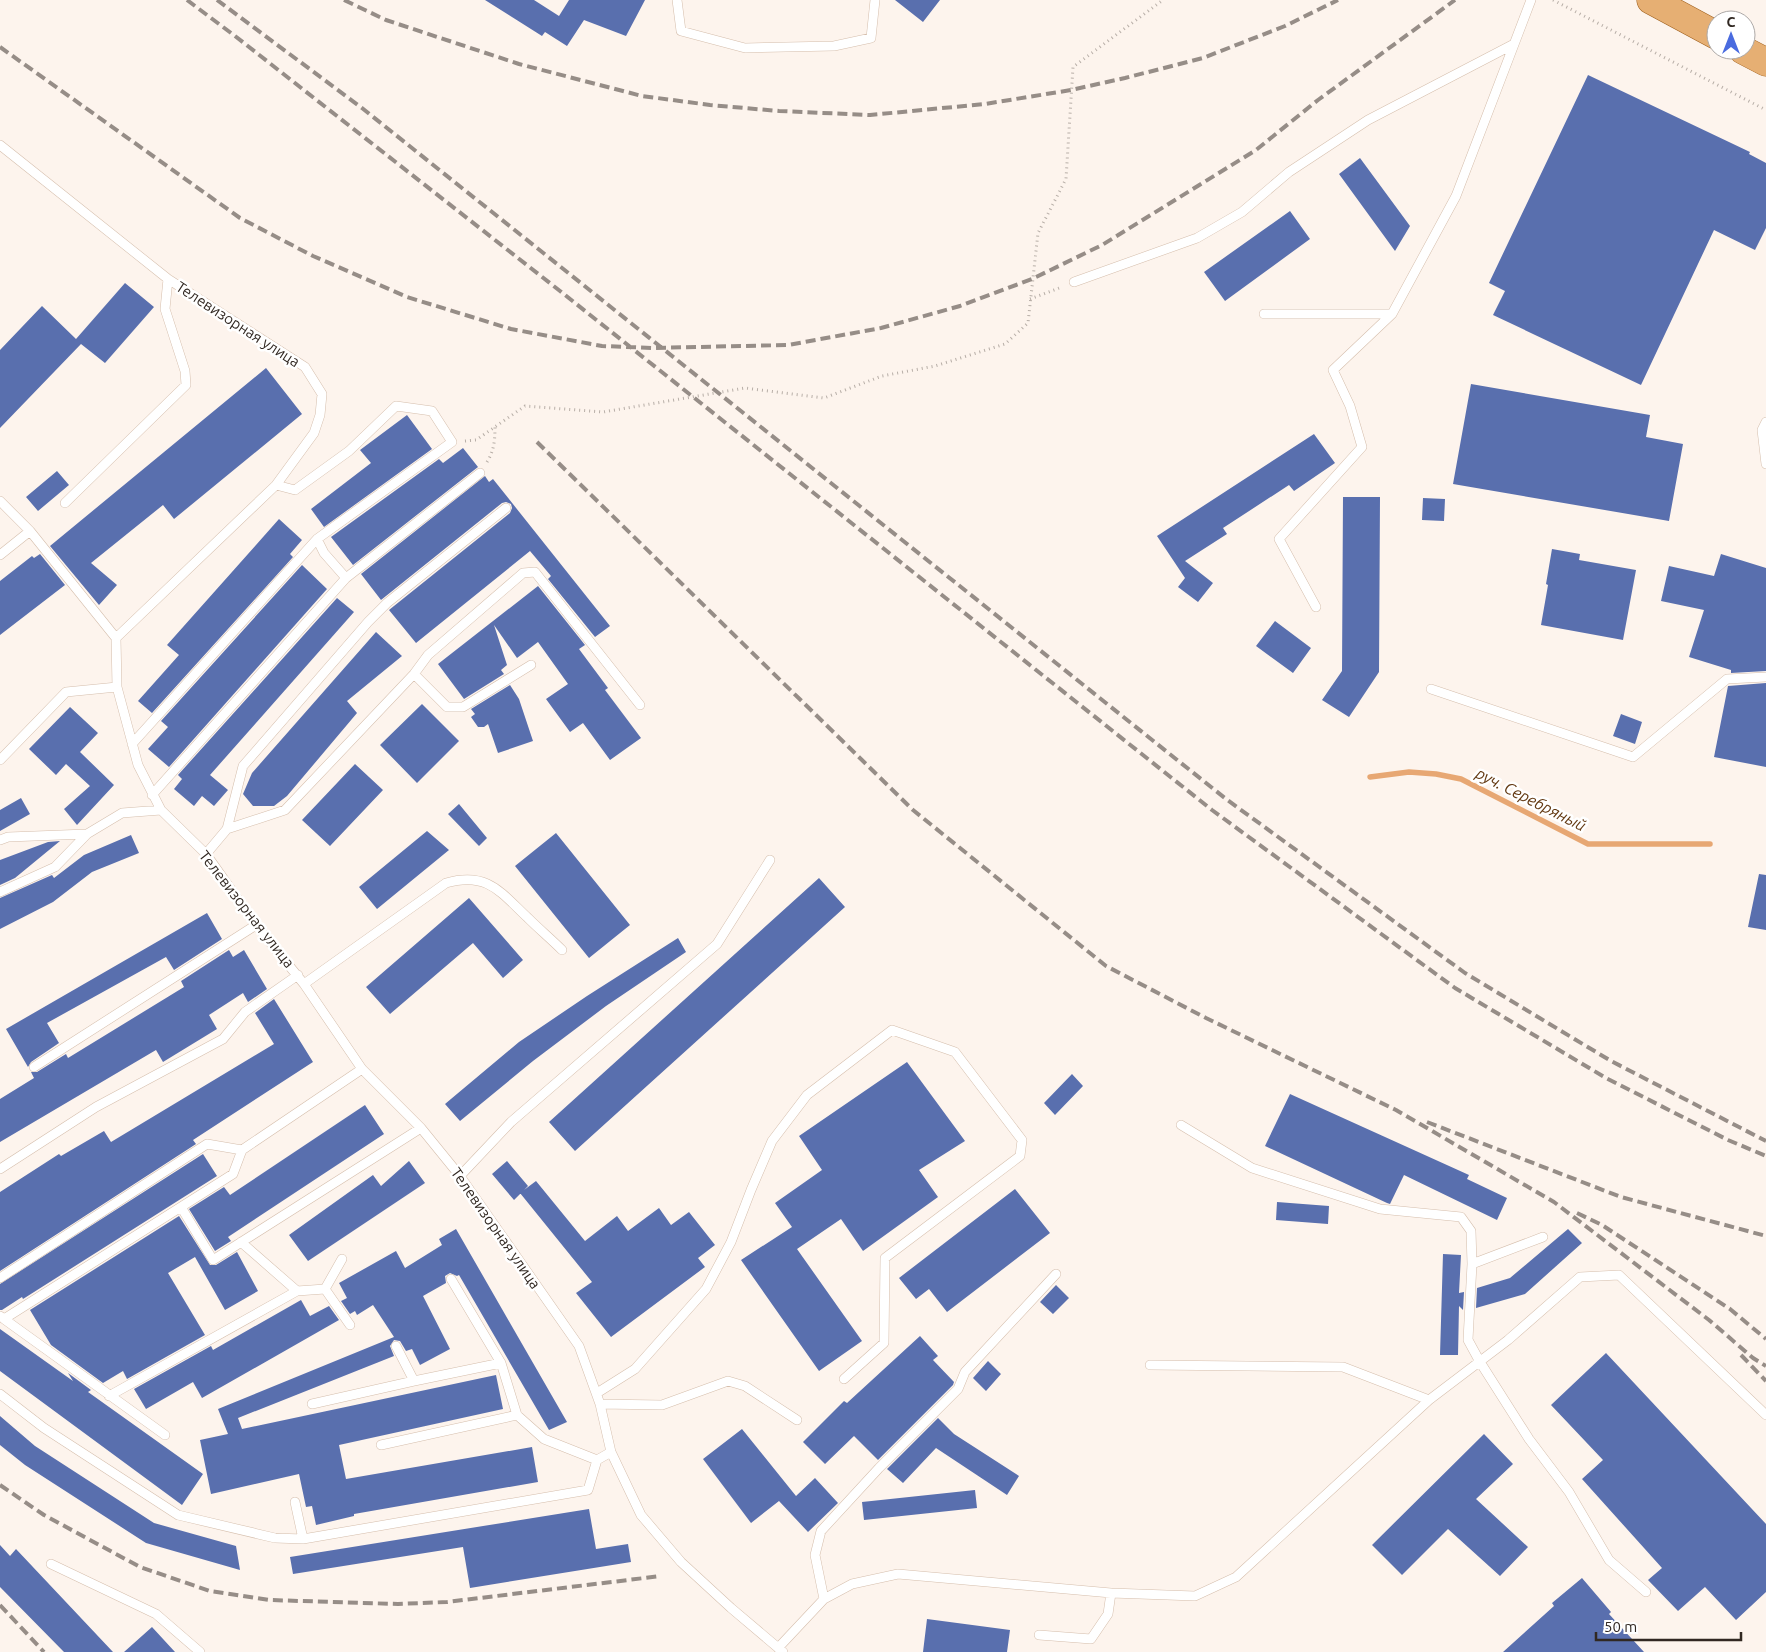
<svg xmlns="http://www.w3.org/2000/svg" width="1766" height="1652" viewBox="0 0 1766 1652" font-family="Ubuntu,sans-serif">
<style>
.lines{fill:none;stroke-linecap:round;stroke-linejoin:round}
.stream{stroke:#e7a773;stroke-width:5.5}
.building{fill:#596fae}
.service-casing{stroke:#d5beac;stroke-width:10}
.primary-casing{stroke:#9c5d1a;stroke-width:29}
.path{stroke:#b7aea7;stroke-width:3;stroke-dasharray:1 4;stroke-linecap:butt}
.service{stroke:#fff;stroke-width:9}
.primary{stroke:#e6af73;stroke-width:28}
.rail{stroke:#968d87;stroke-width:4;stroke-dasharray:10 5;stroke-linecap:butt}
.labels{text-anchor:middle;dominant-baseline:central;stroke-width:5;stroke-linejoin:round;paint-order:stroke}
.street-label{font-size:15px;fill:#312822;stroke:#fff}
.water-label{font-size:16px;font-style:italic;fill:#633912;stroke:#fff}
</style>
<rect width="100%" height="100%" fill="#fdf4ed"/>
<g class="lines">
<!-- stream -->
<path class="stream" d="M1370,777L1409,772L1436,774L1461,779L1588,844H1710"/>
</g>
<!-- building -->
<path class="building" d="M485,0H534L559,16L569,0H645L626,36L584,20L567,46L545,32L542,36Z
M895,0H940L923,22Z
M1588,75L1750,152L1749,154L1766,163V228L1755,250L1714,230L1641,385L1493,315L1505,291L1489,283Z
M1360,158L1410,226L1395,251L1339,174Z
M1290,211L1310,239L1225,301L1204,272Z
M125,283L154,307L105,363L81,344L0,428V350L42,306L76,339Z
M266,368L302,414L174,519L163,505L91,563L117,585L99,605L50,546Z
M1471,384L1650,415L1646,437L1683,444L1669,521L1453,484Z
M407,415L432,449L324,527L311,509L371,463L360,450Z
M1314,434L1335,463L1294,491L1289,485L1223,528L1227,534L1185,561L1213,583L1198,602L1178,587L1185,578L1157,536Z
M463,448L478,467L353,565L331,537L439,459L443,463Z
M57,471L69,485L38,511L26,497Z
M485,476L489,482L493,479L610,626L595,637L548,579L551,576L530,551L416,643L389,610L510,513L512,508L511,504L506,502L502,503L381,600L361,574Z
M1343,497H1380L1379,672L1349,717L1322,700L1342,671Z
M1423,498L1445,499L1444,521L1422,520Z
M279,519L302,540L290,554L293,557L152,713L138,701L179,655L167,645Z
M1552,549L1580,554L1579,560L1636,570L1623,640L1541,625L1548,585L1546,584Z
M40,554L65,585L0,635V581L32,556L34,558Z
M1721,554L1766,568V671L1731,673V670L1689,657L1704,610L1661,601L1669,566L1714,576Z
M302,565L327,589L169,767L148,749L168,727L161,721Z
M538,586L585,645L579,649L608,688L605,690L641,738L610,760L583,723L570,732L546,699L568,684L538,642L517,658L494,625L507,665L501,670L504,674L464,699L438,664Z
M337,598L354,612L210,775L228,790L214,806L202,796L194,806L174,789L182,779L178,775Z
M1275,621L1311,648L1293,673L1256,646Z
M376,632L402,656L347,701L357,713L287,796L274,806H253L243,794L252,773Z
M1766,683V767L1714,757L1728,686Z
M510,685L519,699L533,741L498,753L488,724L484,727H478L471,717L475,714L471,709Z
M422,704L459,741L417,783L380,745Z
M70,707L98,733L80,752L114,785L77,825L64,809L90,786L66,764L56,775L29,749Z
M1621,714L1642,722L1635,744L1613,736Z
M355,764L383,790L330,846L302,820Z
M21,798L30,814L0,831V810Z
M459,804L487,838L479,846L448,814Z
M427,831L449,850L377,909L359,887Z
M556,833L630,925L589,958L515,866Z
M131,835L139,853L92,872L53,902L0,929V898L52,875L54,878L84,855Z
M60,841L15,878L0,885V860L48,842Z
M1759,874L1766,875V930L1748,927Z
M819,878L845,907L575,1151L549,1122Z
M469,898L523,960L503,978L473,943L390,1014L366,987Z
M207,913L222,939L174,970L166,957L47,1023L59,1043L31,1062L28,1067L6,1029Z
M678,938L686,952L606,1006L533,1061L460,1121L445,1104L519,1042L587,996Z
M229,950L233,957L244,950L267,989L248,1002L243,993L209,1015L217,1029L163,1062L156,1050L0,1142V1099L34,1078L31,1072H37L66,1054L68,1058L184,987L181,981Z
M274,999L313,1062L193,1140L196,1144L0,1271V1192L59,1154L61,1156L104,1131L111,1142L274,1044L255,1013Z
M907,1062L965,1141L919,1170L938,1197L863,1251L841,1219L797,1249L862,1341L819,1371L741,1260L792,1227L775,1203L822,1170L799,1136Z
M1072,1074L1083,1086L1055,1115L1044,1103Z
M1290,1094L1469,1175L1467,1179L1507,1198L1497,1220L1404,1175L1390,1204L1387,1203L1265,1146Z
M365,1105L384,1134L228,1237L231,1241L215,1251L189,1209L224,1187L230,1195Z
M203,1154L217,1176L23,1299L22,1297L2,1310H0V1284Z
M409,1161L425,1183L308,1261L289,1235L373,1175L381,1186Z
M507,1161L528,1186L514,1200L492,1174Z
M536,1181L585,1241L617,1216L628,1231L659,1208L671,1225L689,1212L715,1245L698,1258L705,1267L611,1337L576,1293L592,1282L520,1193Z
M1015,1189L1050,1233L947,1312L929,1289L916,1299L899,1278Z
M1277,1202L1329,1206L1328,1224L1276,1220Z
M179,1216L210,1265H216L237,1252L258,1291L225,1310L195,1257L168,1273L205,1335L127,1379L123,1371L103,1383L51,1345L30,1310Z
M456,1229L567,1422L549,1430L459,1275L457,1276L450,1273L445,1276L446,1283L423,1296L450,1349L420,1365L412,1349L406,1351L400,1341L394,1340L390,1346L394,1356L238,1418L242,1429L496,1375L503,1409L339,1445L346,1479L532,1447L538,1482L354,1514V1516L316,1525L312,1506L306,1507L299,1474L211,1494L200,1440L228,1434L218,1409L394,1337L373,1305L357,1315L355,1311L350,1314L341,1301L347,1298L339,1283L396,1251L405,1268L442,1245L439,1239Z
M1568,1229L1582,1243L1525,1294L1476,1308L1477,1288L1510,1278Z
M1443,1254L1461,1255L1459,1293L1464,1292L1463,1310L1459,1306L1458,1355H1440Z
M1056,1285L1069,1298L1053,1314L1040,1302Z
M301,1300L310,1316L329,1306L339,1320L202,1398L193,1382L146,1409L134,1389L211,1346L213,1350Z
M0,1329L73,1381L68,1373L91,1390L88,1392L203,1474L182,1505L0,1371Z
M920,1336L938,1356L933,1360L954,1382L953,1385L878,1460L854,1436L825,1464L803,1442L844,1401L847,1403Z
M1606,1353L1766,1524V1592L1736,1620L1705,1587L1678,1611L1648,1580L1662,1568L1582,1479L1603,1460L1551,1405Z
M988,1361L1001,1374L986,1391L973,1378Z
M0,1416L35,1446L154,1523L236,1546L240,1570L146,1543L25,1465L0,1445Z
M938,1418L954,1434L1019,1476L1007,1495L936,1448L903,1483L887,1469Z
M742,1429L796,1496L815,1478L838,1503L808,1532L779,1501L751,1523L703,1459Z
M1484,1434L1513,1464L1476,1499L1528,1547L1500,1576L1448,1529L1402,1575L1372,1545Z
M975,1490L977,1508L864,1520L862,1502Z
M589,1509L596,1549L628,1544L631,1562L470,1588L463,1547L293,1574L290,1557Z
M0,1545L10,1556L16,1549L113,1652H64L0,1587Z
M1582,1578L1611,1612L1609,1614L1644,1652H1503L1554,1606L1552,1603Z
M927,1619L1010,1630L1007,1652H923Z
M152,1627L175,1652H124Z"/>
<g class="lines">
<!-- service casing -->
<g class="service-casing">
<path id="service" d="M677,0L681,31L745,48L834,46L871,38L875,0
M0,145L168,279L305,367L322,394L320,415L314,433L276,485L116,638L117,687L138,765L161,810L206,854L256,925L304,984L362,1069L421,1128L460,1176L579,1346L600,1404L611,1452L641,1515L681,1562L731,1608L783,1652
M1074,282L1197,238L1242,212L1289,172L1368,120L1514,44
M1264,314H1392
M1766,422L1762,430L1766,464
M276,485L295,490L349,451L396,406L432,411L452,442
M0,501L30,531L116,638
M65,503L186,385L185,371L165,309L168,279
M317,539L324,553L346,578
M0,555L30,531
M1316,607L1279,539L1362,447L1350,406L1333,370L1392,314L1456,196L1531,0
M414,674L447,707H463L531,665
M1431,689L1633,757L1727,679L1766,677
M132,744L317,539L452,442
M0,760L66,692L117,687
M152,795L346,578L480,473
M227,829L285,810L414,674L428,655L523,573L535,572L640,705
M0,840L8,837L87,834
M206,854L227,829L243,766L368,622L387,603L506,508
M0,892L55,867L87,834L122,813L161,810
M304,984L446,883C488,871 501,893 528,918C539,929 551,939 562,950
M34,1067L256,925
M1181,1125L1252,1168L1380,1209L1461,1217L1471,1231L1472,1264
M0,1169L96,1107L223,1039L245,1012L298,975
M460,1176L511,1122L717,944L770,860
M181,1207L213,1260L421,1128
M1543,1237L1472,1264L1468,1340L1480,1362L1529,1439L1569,1492L1609,1560L1646,1592
M0,1278L207,1144L242,1150L362,1069
M451,1279L501,1363
M325,1289L350,1325
M297,1291L325,1289L342,1259
M0,1316L4,1319L233,1174L242,1150
M4,1319L165,1435
M396,1346L414,1381
M1150,1365L1343,1367L1429,1400
M597,1393L635,1369L706,1289L731,1242L751,1190L772,1141L807,1095L892,1030L955,1052L1022,1140L1020,1156L885,1258L884,1343L844,1379
M0,1394L44,1428L178,1515L275,1538L303,1539
M109,1396L297,1291L241,1242
M312,1404L414,1381L501,1363L517,1415
M600,1404L662,1405L728,1381L745,1386L797,1420
M381,1445L517,1415L544,1439L597,1460
M295,1502L303,1539L588,1490L597,1460L611,1452
M51,1564L156,1614L200,1652
M824,1599L815,1555L821,1531L879,1468L958,1389L965,1372L1056,1274
M1039,1635L1091,1639L1108,1614L1111,1593
M778,1648L824,1599L852,1584L898,1574L1111,1593L1195,1596L1236,1577L1429,1400L1508,1340L1580,1277L1619,1275L1766,1415"/>
</g>
<!-- primary casing -->
<g class="primary-casing">
<path id="primary" d="M1651,0L1716,35
M1743,50L1766,62"/>
</g>
<!-- path -->
<path class="path" d="M1553,0L1766,110
M1030,299L1062,287
M465,441L476,440L525,406L603,412L745,388L824,398L882,376L935,366L1005,344L1028,323L1038,233L1066,179L1073,67L1163,0
M487,462C494,451 495,440 495,427"/>
<!-- service -->
<use href="#service" class="service"/>
<!-- primary -->
<use href="#primary" class="primary"/>
<!-- rail -->
<path class="rail" d="M187,0L235,36L560,291L1212,810L1455,988L1606,1078L1728,1140L1766,1156
M217,0L362,108L1226,799L1465,973L1611,1061L1766,1141
M344,0L386,20L519,64L642,96L710,105L779,111L870,115L985,104L1071,90L1125,78L1203,58L1285,26L1338,0
M0,47L240,218L313,256L407,297L511,329L602,346L652,348L788,345L881,328L960,306L1032,279L1102,245L1256,150L1318,100L1455,0
M537,442L913,810L1106,966L1206,1018L1396,1110L1554,1202L1709,1320L1753,1358L1766,1366
M1427,1122L1621,1197L1766,1236
M1577,1213L1602,1225L1730,1309L1766,1339
M1741,1355L1766,1381
M0,1485L44,1515L140,1567L210,1591L269,1600L398,1604L447,1602L661,1576
M0,1605L44,1652"/>
</g>
<g class="labels">
<!-- street labels -->
<g class="street-label">
<text transform="translate(238 324) rotate(33)">Телевизорная улица</text>
<text transform="translate(247 909) rotate(52)">Телевизорная улица</text>
<text transform="translate(496 1228) rotate(55)">Телевизорная улица</text>
</g>
<!-- water labels -->
<g class="water-label">
<text transform="translate(1531 799) rotate(27)">руч. Серебряный</text>
</g>
</g>
<!-- north arrow -->
<g transform="translate(1731 35)"><circle r="24" fill="#ffffff" stroke="#ada9a7"/>
<path d="M0-4L9 19L0 12L-9 19Z" fill="#4a6bdf"/>
<text y="-8" font-size="14" font-weight="bold" text-anchor="middle" fill="#312822">С</text>
</g>
<!-- scale -->
<path d="M1596 1632v8h145v-8" fill="none" stroke="#312822" stroke-width="2.5"/>
<text x="1604" y="1632" font-size="15" fill="#312822" stroke="#ffffff" stroke-width="4" paint-order="stroke">50 m</text>
</svg>
